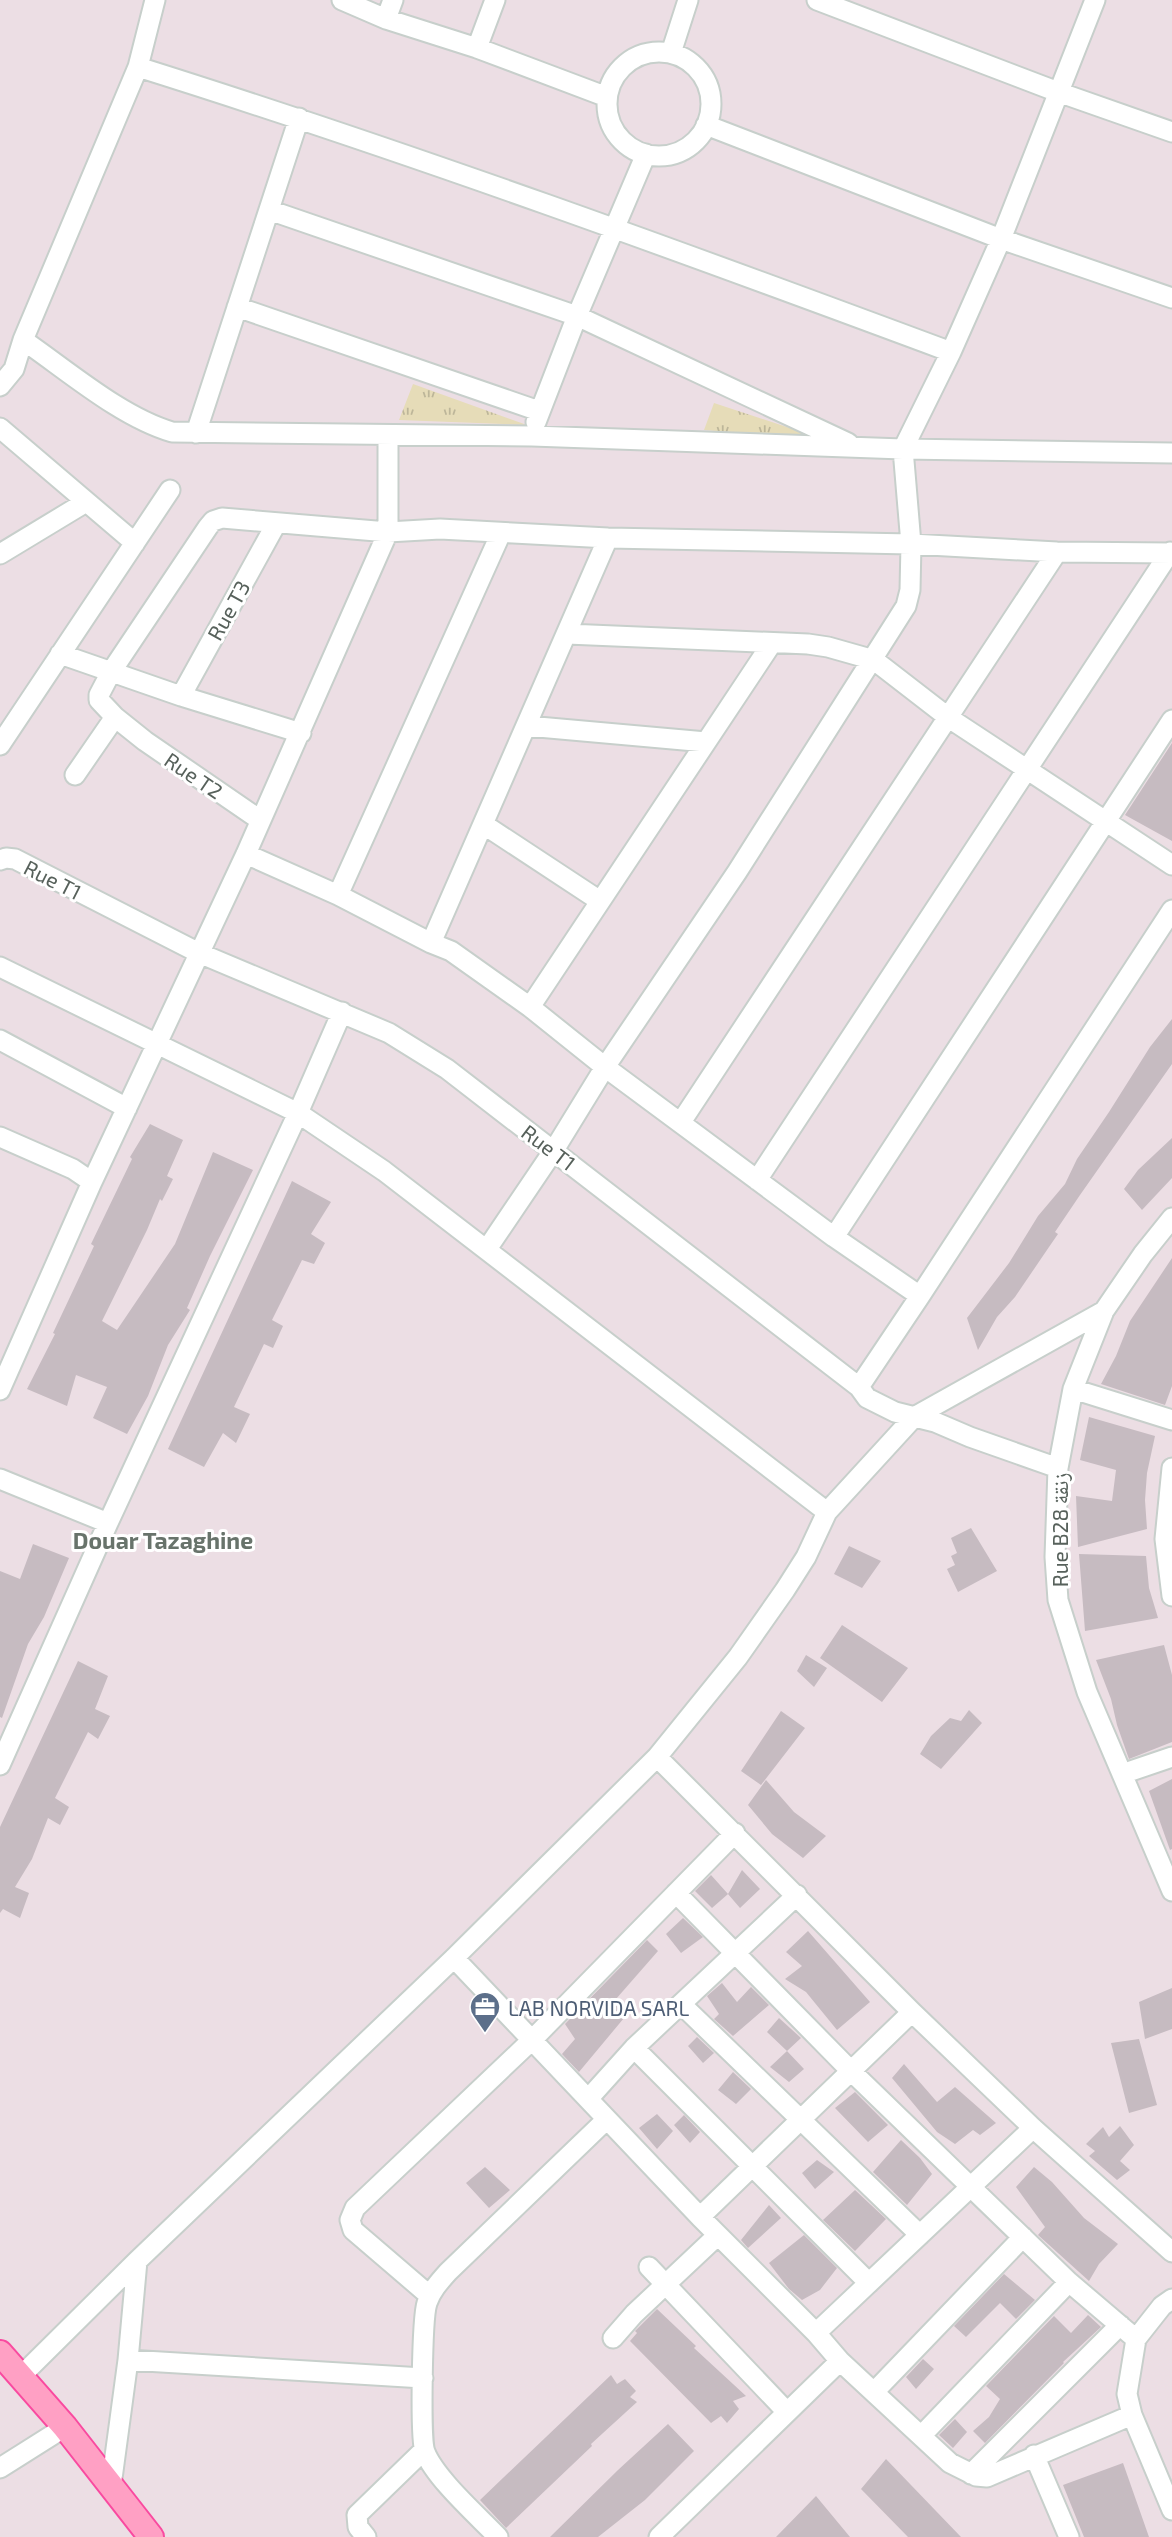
<svg xmlns="http://www.w3.org/2000/svg" width="1172" height="2537" viewBox="0 0 1172 2537" font-family="'Exo 2','Noto Naskh Arabic',sans-serif">
<style>
.park{fill:url(#park-tufts)}
.building{fill:#c6bbc1}
.lines{fill:none;stroke-linecap:round;stroke-linejoin:round}
.minor-casing{stroke:#c7cfcb;stroke-width:23}
.major-casing{stroke:#f94aa0;stroke-width:28}
.minor{stroke:#fff;stroke-width:19}
.major{stroke:#ffa0c4;stroke-width:24}
.labels{text-anchor:middle;dominant-baseline:central;stroke-width:6;stroke-linejoin:round;paint-order:stroke}
.street-label{font-size:21px;fill:#57615b;stroke:#fff}
.service-label{font-size:21px;fill:#4e5e75;stroke:#fff;text-anchor:start}
.neighbourhood-label{font-size:23px;font-weight:bold;fill:#68736b;stroke:#fff}
</style>
<defs>
<pattern id="park-tufts" width="24" height="20" patternUnits="userSpaceOnUse" patternTransform="scale(1.75)"><rect width="24" height="20" fill="#e6dcb8"/><path d="M3 7l-1-3M5 7V3M7 7l1-3M15 17l-1-3M17 17v-4M19 17l1-3" fill="none" stroke="#bdb699"/></pattern>
</defs>
<rect width="100%" height="100%" fill="#ecdee4"/>
<!-- park -->
<path class="park" d="M413,384L527,425L399,420Z
M714,403L826,440L704,430Z"/>
<!-- building -->
<path class="building" d="M1172,743V841L1125,815Z
M1172,1019V1064L1080,1195L1055,1232L1058,1234L1049,1247L1015,1297L997,1317L978,1350L967,1318L1009,1263L1038,1216L1065,1184L1077,1159L1109,1112L1150,1047Z
M150,1124L183,1140L167,1176L173,1179L162,1201L160,1199L147,1230L102,1321L117,1330L175,1244L213,1152L253,1170L210,1256L187,1308L190,1310L168,1345L148,1396L127,1434L93,1418L107,1387L76,1375L67,1406L27,1389L55,1334L53,1333L94,1246L91,1244L132,1159L130,1157Z
M1172,1138V1178L1142,1210L1124,1189L1138,1170Z
M292,1181L331,1202L311,1234L325,1243L314,1264L302,1260L272,1320L283,1326L273,1348L264,1344L234,1407L250,1414L236,1443L223,1433L204,1467L168,1449Z
M1172,1258V1386L1165,1405L1101,1384L1116,1356L1130,1321Z
M1089,1417L1155,1436L1147,1473L1145,1500L1147,1529L1078,1547L1076,1496L1112,1501L1116,1470L1080,1460Z
M971,1528L997,1571L958,1592L947,1569L955,1565L951,1556L957,1553L951,1538Z
M33,1544L69,1558L44,1617L28,1644L2,1718L0,1717V1571L20,1579Z
M849,1546L881,1561L862,1588L834,1574Z
M1079,1554L1146,1556L1149,1588L1158,1618L1085,1631Z
M842,1625L908,1668L882,1702L820,1658Z
M1164,1645L1172,1675V1742L1129,1759L1117,1725L1111,1699L1096,1660Z
M806,1655L827,1668L814,1687L797,1671Z
M78,1661L108,1676L95,1709L110,1716L98,1739L88,1732L55,1798L69,1807L60,1825L48,1818L32,1859L15,1887L29,1893L20,1918L3,1909L0,1913V1827Z
M969,1710L982,1723L941,1769L920,1754L931,1736L950,1718L961,1721Z
M781,1711L805,1728L761,1785L741,1771Z
M1172,1779V1849L1170,1850L1149,1791Z
M766,1780L794,1812L826,1836L803,1858L772,1834L748,1805Z
M742,1870L760,1889L740,1908L728,1894Z
M711,1875L728,1894L712,1908L695,1891Z
M683,1918L703,1937L681,1953L666,1934Z
M808,1931L870,2002L837,2030L806,1992L785,1979L802,1966L786,1952Z
M647,1940L658,1951L616,1999L629,2012L579,2072L562,2054L575,2039L565,2024Z
M722,1983L737,2002L751,1987L769,2005L733,2036L714,2019L719,2014L707,1996Z
M1172,1988V2029L1145,2039L1139,2002Z
M779,2018L801,2038L787,2051L767,2032Z
M697,2037L714,2053L703,2063L688,2046Z
M1139,2039L1157,2105L1129,2113L1111,2043Z
M787,2051L804,2069L789,2082L770,2067Z
M904,2064L937,2102L955,2087L996,2123L980,2135L973,2130L955,2144L937,2132L892,2078Z
M733,2072L751,2089L736,2104L718,2090Z
M855,2092L888,2125L868,2142L835,2108Z
M657,2114L673,2131L657,2149L639,2128Z
M684,2115L700,2132L690,2143L674,2125Z
M1120,2126L1134,2145L1120,2161L1130,2170L1117,2180L1089,2156L1095,2151L1086,2144L1103,2127L1109,2137Z
M901,2140L920,2158L932,2174L907,2205L873,2172Z
M817,2160L834,2172L815,2189L802,2173Z
M485,2167L510,2190L489,2208L466,2183Z
M1034,2167L1052,2182L1084,2218L1118,2244L1099,2264L1089,2281L1038,2235L1045,2227L1016,2187Z
M855,2190L886,2219L855,2251L823,2220Z
M769,2205L781,2218L748,2248L741,2240Z
M804,2235L837,2268L820,2290L802,2300L789,2289L769,2263Z
M1004,2274L1035,2300L1016,2319L1000,2303L966,2337L954,2326Z
M657,2309L696,2346L694,2348L746,2396L733,2401L739,2409L727,2423L721,2416L711,2423L630,2341L637,2333L635,2331Z
M1088,2315L1101,2327L1063,2362L1064,2363L985,2443L973,2431L989,2417L1000,2399L986,2386L1054,2316L1071,2333Z
M923,2359L934,2369L916,2389L906,2377Z
M611,2375L617,2384L625,2379L636,2391L630,2397L637,2402L591,2444L592,2446L506,2528L480,2500Z
M955,2419L967,2432L953,2448L939,2435Z
M668,2424L694,2451L645,2500L598,2537H550L618,2470Z
M886,2459L961,2537H908L861,2489Z
M1123,2463L1149,2537H1084L1063,2485Z
M816,2496L850,2537H776Z"/>
<g class="lines">
<!-- minor casing -->
<g class="minor-casing">
<path id="minor" d="M342,0L386,19L477,48L607,97
M817,0L1058,92L1172,132
M386,19L393,0
M477,48L495,0
M607 104a52 52 0 1 1 104 0a52 52 0 1 1-104 0Z
M671,53L688,0
M138,67C412,153 682,252 951,352
M706,125L1001,239L1172,298
M269,210L577,316L848,443
M237,307L539,411
M23,340C68,371 121,417 172,432L532,436L903,449L1172,453
M0,386L14,369L23,340L138,67L155,0
M536,422L577,316L646,154
M0,428L135,543
M196,433L299,118
M0,554L86,502
M567,634L808,644L828,647L874,660L949,718L1172,865
M60,654L181,696L301,733
M181,696L276,524
M115,717L99,700V695L111,672L208,527L213,521L222,518L388,532L440,529L608,538L911,544L1057,552L1172,553
M527,726L706,742
M0,745L170,490
M75,775L115,717L145,741L260,820
M483,824L600,901
M246,854L338,895L431,943L451,951L530,1007L605,1067L834,1237L920,1296
M0,860L6,858L15,859L199,953L389,1033L447,1069L859,1387L867,1398L895,1412L935,1422L970,1437L1058,1468
M338,895L501,533
M431,943L608,538
M0,967L298,1113L384,1171L827,1512
M530,1007L772,643
M0,1040L127,1108
M681,1122L1057,552
M0,1137L73,1169L92,1182
M757,1180L1170,552
M1172,1218L1143,1254L1104,1311L1073,1389L1058,1468L1055,1557L1058,1600L1087,1692L1172,1891
M834,1237L1172,720
M487,1249L554,1150L605,1067L737,872L906,606L910,590L911,544L903,449L951,352L1001,239L1095,0
M859,1387L920,1296L1172,910
M1073,1389L1172,1420
M0,1390L92,1182L246,854L388,532V435
M1172,1468L1165,1539L1172,1596
M0,1479L108,1523
M657,1757L912,2012L1033,2128L1172,2252
M0,1765L108,1523L298,1113L342,1012
M1122,1774L1172,1757
M676,1893L851,2071L1069,2282L1136,2339
M454,1958L700,2217L816,2333L840,2361L950,2463L976,2476L987,2477L1132,2415
M681,2004L920,2235
M634,2048L869,2283
M589,2098L634,2048L797,1895
M700,2217L912,2012
M649,2267L786,2411
M430,2296L353,2230L350,2220L355,2208L533,2039L735,1833
M1172,2299L1162,2306L1136,2339L1127,2394L1132,2415L1172,2510
M816,2333L1033,2128
M613,2338L634,2314L718,2235
M128,2360L423,2378
M21,2376L137,2261L454,1958L657,1757L738,1657L785,1590L806,1557L827,1512L914,1417L1104,1311
M874,2392L1023,2237
M921,2436L1069,2282
M1034,2455L1069,2537
M0,2468L65,2427
M971,2474L1120,2325
M111,2486L128,2360L137,2261
M366,2537L358,2527L357,2515L424,2450
M498,2537C478,2516 435,2478 425,2452C420,2439 422,2318 427,2303C431,2291 439,2282 448,2272L607,2119
M659,2537L840,2361"/>
</g>
<!-- major casing -->
<g class="major-casing">
<path id="major" d="M0,2353L65,2427L151,2537"/>
</g>
<!-- minor -->
<use href="#minor" class="minor"/>
<!-- major -->
<use href="#major" class="major"/>
</g>
<!-- icons -->
<defs>
<g id="office-pin" transform="scale(1.575)"><path d="M0 17L-7.5 6A9.5 9.5 0 1 1 7.5 6Z" fill="#5c6f8a" stroke="#fff"/><path d="M-6-3h4V-5.5h4V-3h4V5H-6ZM-1-4.5V-3h2v-1.5ZM-6 0V1H6V0Z" fill="#fff"/></g>
</defs>
<g fill-rule="evenodd">
<use href="#office-pin" x="485" y="2007"/>
</g>
<g class="labels">
<!-- street labels -->
<g class="street-label">
<text transform="translate(228 610) rotate(-61)">Rue T3</text>
<text transform="translate(194 775) rotate(34)">Rue T2</text>
<text transform="translate(53 879) rotate(27)">Rue T1</text>
<text transform="translate(549 1147) rotate(37)">Rue T1</text>
<text transform="translate(1059 1530) rotate(-90)">Rue B28 زنقة</text>
</g>
<!-- service labels -->
<g class="service-label">
<text x="508" y="2007">LAB NORVIDA SARL</text>
</g>
<!-- neighbourhood labels -->
<g class="neighbourhood-label">
<text x="163" y="1540">Douar Tazaghine</text>
</g>
</g>
</svg>
